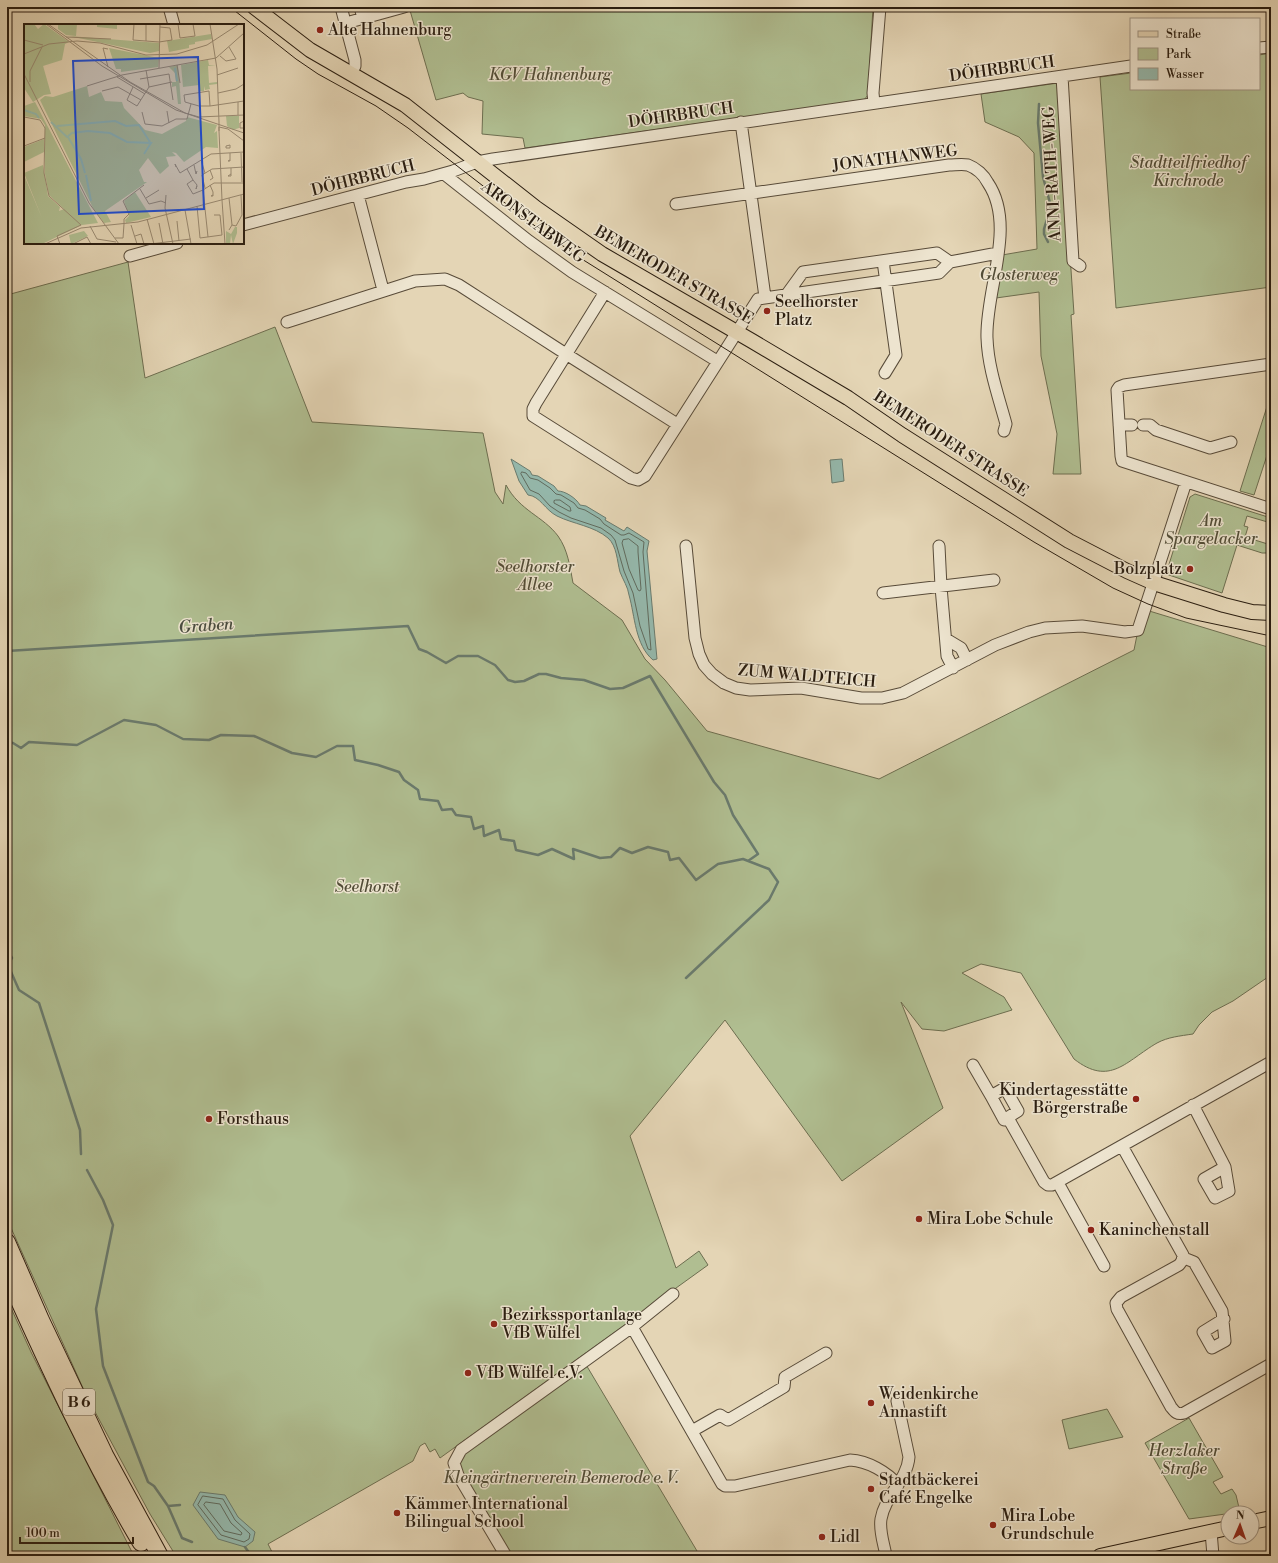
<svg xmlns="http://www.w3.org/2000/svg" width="1278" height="1563" viewBox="0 0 1278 1563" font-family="'Libre Bodoni',serif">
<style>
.green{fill:#b0be91;stroke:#6d6e50}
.water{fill:#95b9ad;stroke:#6a7b6e}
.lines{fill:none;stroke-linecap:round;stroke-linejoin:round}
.shore{stroke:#606b5e;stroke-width:1}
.stream{stroke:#6a7b6e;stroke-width:2.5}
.minor-casing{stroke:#584b39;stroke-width:13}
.major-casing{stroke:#2a1d10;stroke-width:16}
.highway-casing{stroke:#2a1d10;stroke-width:18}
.minor{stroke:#ede4cf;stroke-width:11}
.major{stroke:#e4d5b5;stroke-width:14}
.highway{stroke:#e4d5b5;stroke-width:16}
.tram{stroke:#2a1d10;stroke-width:1}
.poi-dot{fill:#8f2418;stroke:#ede4cf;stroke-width:1.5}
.labels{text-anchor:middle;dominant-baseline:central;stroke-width:3;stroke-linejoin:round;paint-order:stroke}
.shield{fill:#ede4cf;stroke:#645949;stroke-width:1}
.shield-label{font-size:15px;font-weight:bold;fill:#2a1d10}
.poi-label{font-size:16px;fill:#2a1d10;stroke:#ede4cf;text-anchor:start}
.street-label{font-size:16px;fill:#2a1d10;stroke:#ede4cf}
.park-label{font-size:16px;font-style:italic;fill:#524d37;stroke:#ede4cf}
.water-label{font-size:17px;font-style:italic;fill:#4a4c3f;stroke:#ede4cf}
.inset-river{fill:none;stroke:#95b9ad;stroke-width:2}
.inset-road{fill:none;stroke:#9a8b73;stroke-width:1}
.view{fill:#1d4ed8;fill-opacity:0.15;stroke:#1d4ed8;stroke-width:2}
.inset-edge{fill:none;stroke:#2a1d10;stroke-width:2}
</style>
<rect width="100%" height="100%" fill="#e4d5b5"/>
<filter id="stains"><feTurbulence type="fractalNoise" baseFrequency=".005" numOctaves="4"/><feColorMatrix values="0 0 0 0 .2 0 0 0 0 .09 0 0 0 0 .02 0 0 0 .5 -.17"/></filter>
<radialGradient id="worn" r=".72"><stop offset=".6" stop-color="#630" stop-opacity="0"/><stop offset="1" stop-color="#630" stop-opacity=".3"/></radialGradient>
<!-- green -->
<path class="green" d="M409,7H873L868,95L864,100L525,148L523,138L482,134L483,101L468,97L463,93L436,100Z
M1271,53V287L1116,308L1100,77L1131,73V89H1259V55Z
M1065,82L1070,255L1074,314L1071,315L1081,474H1053L1057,434L1041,356L1039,292L996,298L1002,255L1037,249L1034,153L1019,137L985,122L981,94Z
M128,262L145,378L275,327L312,422L483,433L495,492L503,504L506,485C520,511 543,516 558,536C568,550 570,567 573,583L622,620L645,659L665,680L707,731L879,779L1134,650L1138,630L1146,610L1271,648V975L1233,1001L1212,1012L1199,1025L1193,1034C1180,1036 1168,1037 1157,1043C1126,1061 1110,1087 1074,1059L1021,973L981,964L962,973L1004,997L1012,1010L944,1031L922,1029L901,1002L943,1108L842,1181L725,1020L630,1136L676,1268L699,1251L708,1265L440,1458L435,1449L430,1452L425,1443L420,1446L413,1461L268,1544L274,1556H176L150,1514L87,1397L7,1219V1204L8,1203L7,1200V295Z
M1271,394V443L1254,495L1240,491Z
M1195,494L1271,518V523L1247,516L1244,526L1248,527L1245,537L1271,545V553H1262L1237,545L1222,593L1166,574L1190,497Z
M7,1299L31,1352L134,1556H7Z
M585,1363L700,1556H509L460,1471L458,1462L463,1452Z
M1107,1409L1123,1437L1069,1449L1062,1420Z
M1189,1418L1223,1477L1213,1482L1221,1494L1232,1489L1236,1495L1240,1512L1189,1519L1145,1443Z"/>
<!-- water -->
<path class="water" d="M511,459L530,471L532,475L538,476L554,486L558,491C565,491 576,498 580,505L586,506L606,518L605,520L624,531L627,527L649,541L647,551L657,659L653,660C635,645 635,616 629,595C628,587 623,580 620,572C617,561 617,546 608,538C594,526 573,524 557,516C545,510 540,496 528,495L519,481Z
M842,459L844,481L832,483L830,460Z
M200,1492L225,1495L238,1517L255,1532L253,1541L245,1547L218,1539L193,1505Z"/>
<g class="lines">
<!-- shore -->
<path class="shore" d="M522,472L526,473L530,478L538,480L550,488L556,494L561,495L574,503L578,508L585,510L600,519L604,524L621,535H624L629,533L644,542L643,552L651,650L648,649L640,626L633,593L624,571L615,540L611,535L601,528L571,518L559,512L550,506L539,494L530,490L521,474Z
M556,500H560L570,507L571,511H569L554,503V501Z
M629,539L638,546V552L641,589L640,591L638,590L629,569L622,543L623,540Z
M203,1496L223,1499L235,1520L250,1534L249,1539L244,1542L221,1535L198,1505Z
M206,1502L220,1504L231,1523L242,1533L241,1535L224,1531L204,1505Z"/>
<!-- stream -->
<path class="stream" d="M1039,104L1038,123L1043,177L1050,203V209L1044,229V234L1048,242
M7,651L408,626L419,649L427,652L446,663L458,656H478L495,665L508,680L515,682L524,681L539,674H546L561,678L584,680L610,689L623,688L650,676L714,782L725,795L733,815L758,854L748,861
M7,742L13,743L21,748L29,742L77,745L124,720L156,725L183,739L209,740L221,735L254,736L292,753L316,757L337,746H353L355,760L378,765L399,772L404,780L418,790L420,799L438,801L442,810L452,809L456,815L471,817L474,829L483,826L484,836L499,830L501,839L514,841L516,850L538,855L552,849L574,859L573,849L600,858L611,857L620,848L632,853L648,847L668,852L670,860L679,858L696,880L718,864L743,859L769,869L778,882L769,900L686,978
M7,948L12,958L8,965L19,990L39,1003L80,1130L81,1154
M87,1170L103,1200L113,1225L96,1309L103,1366L148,1482L154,1486L168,1506L180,1505
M168,1506L182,1538L192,1542
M245,1547L250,1554"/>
<!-- minor casing -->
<g class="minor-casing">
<path id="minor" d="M169,7L174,25
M341,7L355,60V66L351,74
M360,7L363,18
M346,23L404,7
M1259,48L1271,47
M1062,76L1073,261L1080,266
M874,103L873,93L880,7
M741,122L765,297
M444,174L529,241L572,272L717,361
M358,195L383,290
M676,204L949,165C955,165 962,164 968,165C976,168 984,175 988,183C1017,226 985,291 987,338C988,367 998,395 1006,424L1004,431
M243,225L406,182L424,179L453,171L477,162L493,159L1131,66
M130,256L177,243
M883,261L896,355L885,373
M605,292L536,403L533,409V416L631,478L638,480L645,476L758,299L939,273L950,262L998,253
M787,294L803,272L937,253L950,262
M287,322L415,281L445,279L459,285L566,354L677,424
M1271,364L1124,385L1119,387L1117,390L1121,456L1122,461L1271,509
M1119,425H1132
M1143,425H1150L1156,430L1210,448L1231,442
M686,546L695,638L699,654L704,665L712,674L724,683L736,688L750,690L801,688L861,698H882L903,693L995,645L1029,632L1045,628L1082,626L1125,632L1138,630L1186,482
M939,546L941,587L947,656L953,668
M883,593L994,580
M946,639L961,648L967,660
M973,1065L991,1096
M1005,1088L1018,1111L1004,1120L991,1096Z
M1193,1105L1225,1167L1229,1191L1215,1198L1204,1179L1225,1167
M1008,1118L1044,1182L1048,1185H1052L1271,1062
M1122,1146L1183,1255L1182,1261L1179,1265L1121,1297L1116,1303L1117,1309L1171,1407C1175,1412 1177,1415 1184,1413L1271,1364
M1058,1183L1104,1266
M1184,1258L1194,1262L1222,1311L1225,1341L1212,1348L1203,1332L1224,1319
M632,1327L722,1484L725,1486H735L850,1460C868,1461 887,1472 898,1485
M692,1431L720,1415L728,1420L784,1387L785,1377L826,1353
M1211,1531L1213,1556
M506,1556L458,1475L454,1463L461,1450L632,1327L673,1294
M886,1556C884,1544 879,1531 881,1519C885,1495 907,1481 909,1457L897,1401"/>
</g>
<!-- major casing -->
<g class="major-casing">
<path id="major" d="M254,7L310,50L405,105L536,208L602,254L752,341L848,398L902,435L1069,541L1127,571L1154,583L1224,605L1252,612L1271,613
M1252,1522L1271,1518
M1100,1556L1228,1528"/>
</g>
<!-- highway casing -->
<g class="highway-casing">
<path id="highway" d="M7,1242L41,1320L105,1455L160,1556
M7,1274C48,1366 90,1457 141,1543"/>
</g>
<!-- minor -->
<use href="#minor" class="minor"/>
<!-- major -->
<use href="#major" class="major"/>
<!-- highway -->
<use href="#highway" class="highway"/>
<!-- tram -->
<path class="tram" d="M230,7L296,59L318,74L376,106L408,128L531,223L577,256L1034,542L1113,588L1148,604L1186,618L1271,636"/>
</g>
<!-- markers -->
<g class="poi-dot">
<circle cx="320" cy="30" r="4"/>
<circle cx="767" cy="311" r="4"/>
<circle cx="1190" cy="569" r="4"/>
<circle cx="1136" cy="1099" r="4"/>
<circle cx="209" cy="1119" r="4"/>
<circle cx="919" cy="1219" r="4"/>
<circle cx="1091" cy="1230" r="4"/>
<circle cx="494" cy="1324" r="4"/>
<circle cx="468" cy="1373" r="4"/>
<circle cx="871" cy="1403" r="4"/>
<circle cx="871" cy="1489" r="4"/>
<circle cx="397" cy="1513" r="4"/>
<circle cx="993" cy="1525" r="4"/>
<circle cx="822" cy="1537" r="4"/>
</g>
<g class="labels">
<!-- shield labels -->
<rect class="shield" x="63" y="1389" width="32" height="26" rx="3"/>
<g class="shield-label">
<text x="79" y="1402">B 6</text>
</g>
<!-- poi labels -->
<g class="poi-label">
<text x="328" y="30">Alte Hahnenburg</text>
<text x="775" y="302">Seelhorster<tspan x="775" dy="18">Platz</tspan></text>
<text x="1182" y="569" text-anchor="end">Bolzplatz</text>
<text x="1128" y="1090" text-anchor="end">Kindertagesstätte<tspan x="1128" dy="18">Börgerstraße</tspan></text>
<text x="217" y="1119">Forsthaus</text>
<text x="927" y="1219">Mira Lobe Schule</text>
<text x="1099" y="1230">Kaninchenstall</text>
<text x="502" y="1315">Bezirkssportanlage<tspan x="502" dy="18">VfB Wülfel</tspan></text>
<text x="476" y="1373">VfB Wülfel e.V.</text>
<text x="879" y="1394">Weidenkirche<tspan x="879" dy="18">Annastift</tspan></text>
<text x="879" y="1480">Stadtbäckerei<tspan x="879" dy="18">Café Engelke</tspan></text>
<text x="405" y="1504">Kämmer International<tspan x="405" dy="18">Bilingual School</tspan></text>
<text x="1001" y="1516">Mira Lobe<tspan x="1001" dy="18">Grundschule</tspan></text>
<text x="830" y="1537">Lidl</text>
</g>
<!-- street labels -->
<g class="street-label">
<text transform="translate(1002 69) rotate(-8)">DÖHRBRUCH</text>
<text transform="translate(681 115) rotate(-8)">DÖHRBRUCH</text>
<text transform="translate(895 158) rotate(-7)">JONATHANWEG</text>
<text transform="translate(1052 174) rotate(-93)">ANNI-RATH-WEG</text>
<text transform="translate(363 178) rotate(-14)">DÖHRBRUCH</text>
<text transform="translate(533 222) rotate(37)">ARONSTABWEG</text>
<text transform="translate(674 275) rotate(30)">BEMERODER STRASSE</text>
<text transform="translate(951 444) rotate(33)">BEMERODER STRASSE</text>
<text transform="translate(807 676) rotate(5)">ZUM WALDTEICH</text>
</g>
<!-- park labels -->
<g class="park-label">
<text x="550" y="75">KGV Hahnenburg</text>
<text x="1188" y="163">Stadtteilfriedhof<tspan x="1188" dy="18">Kirchrode</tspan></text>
<text x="1019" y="275">Glosterweg</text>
<text x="1211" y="521">Am<tspan x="1211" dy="18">Spargelacker</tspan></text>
<text x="535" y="567">Seelhorster<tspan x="535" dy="18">Allee</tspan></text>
<text x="367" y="887">Seelhorst</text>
<text x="1184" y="1451">Herzlaker<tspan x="1184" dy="18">Straße</tspan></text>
<text x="561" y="1478">Kleingärtnerverein Bemerode e. V.</text>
</g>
<!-- water labels -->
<g class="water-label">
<text transform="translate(206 626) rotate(-4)">Graben</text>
</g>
</g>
<!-- overview -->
<g transform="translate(24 24)">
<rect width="220" height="220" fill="#e4d5b5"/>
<path d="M0,0H10L14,5L20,0L45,18L41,20L38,36L19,42L16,31L27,70L20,71L9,78L0,64ZM34,0H53L52,12L42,11L34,5ZM73,0H93V5L73,3ZM187,10L188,15L171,18V20L165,21V24L145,28L143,17ZM45,12L135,19V27L126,29ZM85,24L135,34L134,43L97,48V45H92ZM184,36L185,41H192L184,42L185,59L193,58V60L185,61L186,65L181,66L180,62V67H176L175,61L159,63L157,41ZM154,41L157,80H154L152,62L148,63V58H152L151,49L145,43ZM63,62L65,73L77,68L81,77L98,78L100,84L121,106L138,110L162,97L163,93L193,101L190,109L193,107L194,124L182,123L160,138L152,129L148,128L152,132L142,133L145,142L136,150L124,134L115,146L120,158H123L81,187L87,198L80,199L69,184L16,76L21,72L29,73ZM11,78L74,199L58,201L18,220H0V151L18,194L0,149L19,141L24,172L36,183L35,187L40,185L25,171L21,150V101L17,95L0,92V82ZM202,92H215V104L209,106L203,102ZM20,115V128L0,138V123ZM111,168L127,193L102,199L101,196L105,192L100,177ZM211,203H213V209L209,220L207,211L206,220H202V207L207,210ZM60,207L64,212L47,220L45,211Z" fill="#b0be91"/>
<path class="inset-river" d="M151,44L153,57M0,86L12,90L15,94M27,98L43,113L48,109L64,107L86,109L103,118L127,119L120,130M33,102L91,97L102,102L115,101L126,118M44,113L57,135L61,149M62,151L67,177"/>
<path class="inset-road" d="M22,0L78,42L152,86L220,109M24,0L106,58L161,89L175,93L220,91M110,0L109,16L135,18L148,16L146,4L136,3M154,0L156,14L171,12L169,0M186,0L193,45L195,98V107V103M42,13L87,15M0,16L19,21M122,17V0M0,30L25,20L53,17L76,19L122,31L153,30L183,21L215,0M196,32L202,37L212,35L205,23M153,41L156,59M84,43L79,24L84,25M135,44L136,0M122,46L125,63M0,50L65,179L95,220M193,51L214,44M93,53L121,70M116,55L145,50L149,76M6,58V47L18,23M63,62L98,51L192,34L220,9M109,63L103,76L113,82L125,63M125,63L148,58M78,67L94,63L117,76M185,67L186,82H175L161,78L160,71ZM194,69L212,65L220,60M214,78V91M186,82L220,77M143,87L145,99M118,88L121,100L138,102L152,95H163L167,80M0,93L16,96L21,104L20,149L25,172L57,201L33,212L36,220M220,97L216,99V104H220M195,103L204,105L220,117M195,107L198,176M206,121V124H202V122ZM0,122L21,114M206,129V137H204L206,136M217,129L218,158M177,136L181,149M170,141L172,150L173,147M152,143L151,140L156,149L187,130L220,128M207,144V152H204L207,150M163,145L169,156L163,160L169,170L179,166M186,146L189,154L186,156M169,156L173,161L172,165L173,162M186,161L189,168V172H187L189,171M181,164L178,151L188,145L220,143M116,165L125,180L137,177L142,179M142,171L141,184L149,220M122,174L135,166M205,174L208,201L205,206M198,176L201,220M173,182L176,214L198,211L196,191H190M161,186L167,220M123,195L130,220M153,197L155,217M135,199L139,220M100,200V195L105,190L99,177L120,161M107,201L113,220M208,201L212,202L218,191L217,171M66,202L73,215L92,218M111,212L117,210L120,220M184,213L179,166L190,159H220M91,214H99L100,200M21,220L57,204L114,198L220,170M49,220L63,213L67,220M126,220L167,215"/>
<path class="view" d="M174,33L180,185L55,190L49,37Z"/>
<rect width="220" height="220" class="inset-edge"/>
</g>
<!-- margin -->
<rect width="1278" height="1563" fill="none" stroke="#e4d5b5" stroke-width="24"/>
<rect x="8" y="8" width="1262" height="1547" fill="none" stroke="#2a1d10" stroke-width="2"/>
<rect x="12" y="12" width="1254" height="1539" fill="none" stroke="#2a1d10"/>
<!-- legend -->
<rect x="1130" y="18" width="130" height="72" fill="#ede4cf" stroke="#9f9483"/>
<rect x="1138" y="31" width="20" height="6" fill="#e4d5b5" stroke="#9f9483"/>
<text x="1166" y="38" font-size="12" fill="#2a1d10">Straße</text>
<rect x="1138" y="48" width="20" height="12" fill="#b0be91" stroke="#9f9483"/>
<text x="1166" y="58" font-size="12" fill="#2a1d10">Park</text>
<rect x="1138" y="68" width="20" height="12" fill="#95b9ad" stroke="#9f9483"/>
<text x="1166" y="78" font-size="12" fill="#2a1d10">Wasser</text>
<!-- north arrow -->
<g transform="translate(1240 1525) rotate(2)"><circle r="19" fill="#ede4cf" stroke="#9f9483"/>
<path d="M0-3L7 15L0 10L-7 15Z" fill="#8f2418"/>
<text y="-6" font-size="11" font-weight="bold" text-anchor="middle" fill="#2a1d10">N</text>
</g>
<!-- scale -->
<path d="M20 1537v6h113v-6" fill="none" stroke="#2a1d10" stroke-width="2"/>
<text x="26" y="1537" font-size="12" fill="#2a1d10" stroke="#ede4cf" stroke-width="3" paint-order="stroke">100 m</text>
<rect width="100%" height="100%" filter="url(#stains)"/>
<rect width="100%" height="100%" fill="url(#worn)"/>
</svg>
